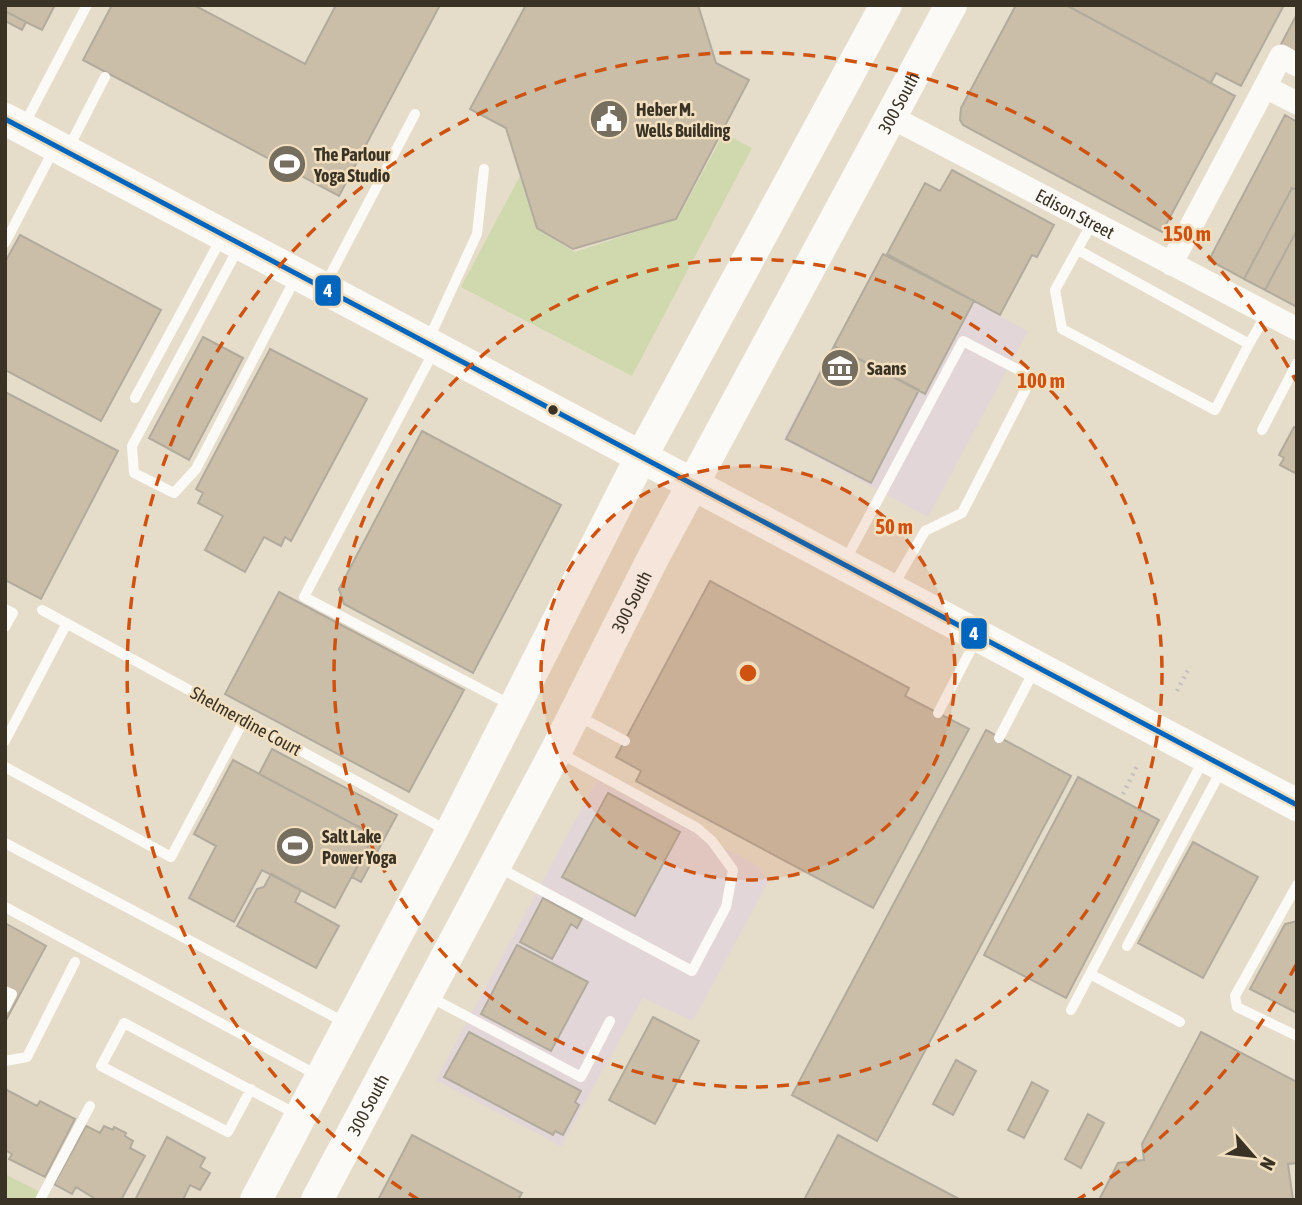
<svg xmlns="http://www.w3.org/2000/svg" width="1302" height="1205" viewBox="0 0 1302 1205" font-family="'Asap Condensed',sans-serif">
<style>
.commercial{fill:#e3d6d8}
.green{fill:#d0d8ae}
.building{fill:#cabea9;stroke:#b2aa9c;stroke-width:2}
.lines{fill:none;stroke-linecap:round;stroke-linejoin:round}
.path{stroke:#c4c0b9;stroke-width:4.5;stroke-dasharray:2 5;stroke-linecap:butt}
.lane{stroke:#fbfaf7;stroke-width:10}
.street{stroke:#fbfaf7;stroke-width:23}
.secondary{stroke:#fbfaf7;stroke-width:32}
.bus-1-casing{stroke:#f1dfbf;stroke-width:10}
.bus-1{stroke:#0065bd;stroke-width:5}
.ring{fill:none;stroke:#ce5310;stroke-width:3.5;stroke-dasharray:12 9}
.bus-dot{fill:#393225;stroke:#f1dfbf;stroke-width:2.5}
.labels{text-anchor:middle;dominant-baseline:central;stroke-width:5;stroke-linejoin:round;paint-order:stroke}
.street-label{font-size:18px;fill:#393225;stroke:#f1dfbf}
.poi-label{font-size:18px;font-weight:bold;fill:#393225;stroke:#f1dfbf;text-anchor:start}
.centre{fill:#ce5310;stroke:#f1dfbf;stroke-width:3.5}
.ring-label{font-size:21px;text-anchor:middle;font-weight:bold;fill:#ce5310;stroke:#f1dfbf;stroke-width:5;stroke-linejoin:round;paint-order:stroke}
.line-badge{stroke:#f1dfbf;stroke-width:2.5}
.badge-label{font-size:19px;text-anchor:middle;font-weight:bold;fill:#fff}
</style>
<rect width="100%" height="100%" fill="#e6dcca"/>
<!-- commercial -->
<path class="commercial" d="M883,254L1028,331L928,517L783,439Z
M597,780L758,866L768,882L693,1021L643,998L561,1146L436,1080Z"/>
<!-- green -->
<path class="green" d="M724,133L752,148L632,376L461,287L520,176L536,228L575,252L678,218Z
M5,1174L40,1192L36,1200L5,1198Z"/>
<!-- building -->
<path class="building" d="M5,5H55L42,30L26,22L22,30L5,21Z
M112,5H194L305,64L336,5H440L339,196L83,60Z
M526,5H698L716,63L749,80L676,219L573,249L537,228L506,128L470,109Z
M1016,5H1066L1235,96L1162,232L963,125L960,120L961,108Z
M1066,5H1284L1241,86L1216,73L1211,83Z
M5,11L26,22L22,30L5,21Z
M1297,14V57L1279,48Z
M1285,115L1297,122V190L1292,188L1244,279L1209,260Z
M952,170L1054,225L1037,257L1032,255L1000,315L887,254L925,183L940,191Z
M1292,188L1297,190V230L1265,290L1244,279Z
M1297,230V307L1265,290Z
M20,235L161,310L101,421L5,370V262Z
M883,254L974,301L925,394L834,346Z
M203,337L243,358L189,460L149,438Z
M834,346L919,390L871,483L786,439Z
M270,349L367,399L291,541L285,537L281,546L264,537L245,572L205,550L223,516L198,503L203,493L196,489Z
M5,392L118,451L41,599L5,580Z
M1294,427L1297,428V474L1280,465L1284,458L1279,455Z
M422,431L561,505L473,673L344,604L339,589Z
M710,581L909,688L905,696L969,729L873,908L636,781L641,771L616,757Z
M279,592L464,690L409,792L225,694Z
M986,730L1071,776L877,1141L792,1095Z
M272,749L397,815L361,882L352,877L374,835L259,774Z
M233,760L374,835L335,908L262,870L234,922L189,898L216,846L194,834Z
M1078,777L1159,820L1066,998L984,955Z
M608,793L680,832L635,916L562,877Z
M1193,842L1258,877L1203,978L1138,943Z
M271,874L301,890L295,902L339,926L316,968L237,926L257,889L264,887Z
M543,898L582,919L577,928L571,924L552,959L520,942Z
M1297,921V1013L1250,989L1285,924Z
M5,923L46,946L5,1022Z
M517,945L588,982L551,1051L481,1014Z
M653,1017L699,1041L655,1124L609,1100Z
M469,1032L581,1091L575,1102L579,1105L563,1135L555,1131L553,1135L444,1077Z
M1201,1032L1297,1082V1163L1288,1164L1293,1200H1099L1118,1163L1144,1160L1142,1144Z
M956,1060L976,1071L953,1115L933,1104Z
M1032,1082L1048,1091L1024,1138L1008,1130Z
M5,1089L37,1106L40,1101L75,1119L45,1177L9,1159L12,1154L5,1150Z
M1088,1114L1104,1123L1081,1168L1065,1159Z
M86,1126L100,1133L104,1126L113,1130L114,1127L126,1133L125,1136L133,1141L130,1148L145,1156L121,1200H97L76,1187L72,1194L54,1184Z
M412,1135L522,1193L518,1200H378Z
M838,1135L879,1157L961,1200H804Z
M167,1137L205,1158L200,1167L210,1173L200,1190L190,1185L183,1200H135Z"/>
<g class="lines">
<!-- path -->
<path class="path" d="M1177,691L1190,666
M1123,794L1137,766"/>
<!-- lane -->
<path class="lane" d="M23,127L87,5
M68,149L105,77
M5,243L54,149
M239,247L132,446L134,473L174,493L196,469L296,277
M1078,250L1249,344L1215,410L1062,329L1055,290L1092,223
M325,285L415,114
M428,341L477,234L484,169
M1249,344L1267,313
M434,351L304,597L511,705
M135,398L222,237
M1262,430L1297,363
M844,563L963,341L1032,377L962,513L925,531L892,588
M5,609L13,613L5,627
M42,610L448,831
M938,713L977,638
M578,716L625,741
M999,738L1035,669
M5,741L67,623
M5,767L171,857L244,720
M5,843L346,1023
M498,867L692,971L726,907L733,870L712,841L697,828L558,752
M1297,885L1235,996L1237,1007L1297,1036
M5,907L317,1075
M1127,946L1222,769
M1090,974L1180,1022
M5,991L12,994L5,1008
M430,997L581,1077L610,1021
M1071,1010L1204,759
M5,1061L27,1057L75,962
M251,1089L228,1132L101,1066L124,1023L298,1115
M40,1200L90,1106"/>
<!-- street -->
<g class="street">
<path d="M1265,87L1281,56L1297,65"/>
<path id="s1" d="M891,117L1297,329"/>
<path d="M1171,264L1265,87L1297,103"/>
</g>
<!-- secondary -->
<g class="secondary">
<path d="M5,119L1297,805"/>
<path d="M256,1200L451,832L641,457L886,5"/>
<path id="s2" d="M317,1200L556,751L653,558L951,5"/>
</g>
<!-- bus-1 casing -->
<g class="bus-1-casing">
<path id="bus-1" d="M5,119L1297,805"/>
</g>
<!-- bus-1 -->
<use href="#bus-1" class="bus-1"/>
</g>
<!-- distance rings -->
<circle cx="748" cy="673" r="207" fill="#ce5310" fill-opacity=".12"/>
<g class="ring">
<circle cx="748" cy="673" r="207"/>
<circle cx="748" cy="673" r="414"/>
<path d="M1296 965A621 621 0 0 1 1077 1200M419 1200A621 621 0 1 1 1296 381"/>
</g>
<!-- icons -->
<defs>
<g id="civic-disc" transform="scale(2.0125)"><circle r="9.5" fill="#766e5f" stroke="#f1dfbf"/><path d="M-.6-6.5H3V-4.5H.6V-3L4-1V1h2V6H-6V1h2V-1L-.6-3ZM-1.2 2.5V6h2.4V2.5Z" fill="#fff"/></g>
<g id="stadium-disc" transform="scale(2.0125)"><circle r="9.5" fill="#766e5f" stroke="#f1dfbf"/><path d="M0-5a6.5 5 0 1 0 0 10a6.5 5 0 1 0 0-10ZM-3.5-1.8h7v3.6h-7Z" fill="#fff"/></g>
<g id="museum-disc" transform="scale(2.0125)"><circle r="9.5" fill="#766e5f" stroke="#f1dfbf"/><path d="M0-6L6-3V-2H-6V-3ZM-5-1h2V3h-2ZM-1-1h2V3h-2ZM3-1h2V3H3ZM-6 4H6V6H-6Z" fill="#fff"/></g>
</defs>
<g fill-rule="evenodd">
<use href="#civic-disc" x="609" y="119"/>
<use href="#stadium-disc" x="287" y="164"/>
<use href="#museum-disc" x="840" y="368"/>
<use href="#stadium-disc" x="295" y="846"/>
</g>
<!-- markers -->
<circle class="bus-dot" cx="553" cy="410" r="6"/>
<g class="labels">
<!-- street labels -->
<g class="street-label">
<text stroke="none"><textPath href="#s2" startOffset="1242">300 South</textPath></text>
<text stroke="none"><textPath href="#s1" startOffset="208">Edison Street</textPath></text>
<text stroke="none"><textPath href="#s2" startOffset="676">300 South</textPath></text>
<text transform="translate(246 721) rotate(29)">Shelmerdine Court</text>
<text stroke="none"><textPath href="#s2" startOffset="108">300 South</textPath></text>
</g>
<!-- poi labels -->
<g class="poi-label">
<text x="636" y="109">Heber M.<tspan x="636" dy="21">Wells Building</tspan></text>
<text x="314" y="154">The Parlour<tspan x="314" dy="21">Yoga Studio</tspan></text>
<text x="867" y="368">Saans</text>
<text x="322" y="836">Salt Lake<tspan x="322" dy="21">Power Yoga</tspan></text>
</g>
</g>
<circle cx="748" cy="673" r="10" class="centre"/>
<g class="ring-label">
<text x="1187" y="241">150 m</text>
<text x="1041" y="388">100 m</text>
<text x="894" y="534">50 m</text>
</g>
<g class="line-badge">
<rect x="314" y="274" width="28" height="33" rx="7" fill="#0065bd"/>
<rect x="960" y="617" width="28" height="33" rx="7" fill="#0065bd"/>
</g>
<g class="badge-label">
<text x="328" y="297">4</text>
<text x="974" y="640">4</text>
</g>
<!-- border -->
<rect width="1302" height="1205" fill="none" stroke="#393225" stroke-width="14"/>
<!-- north arrow -->
<g transform="translate(1253 1156) rotate(118)" stroke="#f1dfbf" stroke-width="5" paint-order="stroke">
<path d="M0-5L12 26L0 18L-12 26Z" fill="#393225"/>
<text y="-10" font-size="19" font-weight="bold" text-anchor="middle" fill="#393225">N</text>
</g>
</svg>
